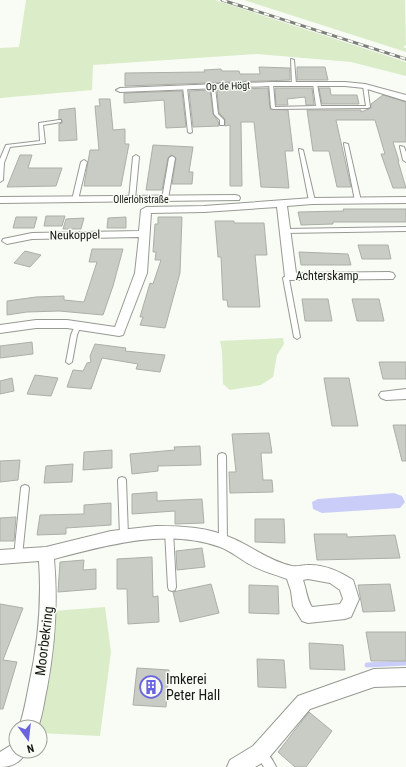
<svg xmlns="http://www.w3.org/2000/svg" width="406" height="767" viewBox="0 0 406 767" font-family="'Roboto Condensed',sans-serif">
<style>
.green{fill:#dbecc9}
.water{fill:#cacdf7}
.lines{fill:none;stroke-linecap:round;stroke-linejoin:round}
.stream{stroke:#cacdf7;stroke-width:5}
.building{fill:#c9ccc5;stroke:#acafa8}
.lane-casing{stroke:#979a93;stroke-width:2}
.street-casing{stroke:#979a93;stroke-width:2}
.lane{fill:#fff;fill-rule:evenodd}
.street{fill:#fff;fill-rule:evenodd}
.rail-casing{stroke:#7d7f7a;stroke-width:3}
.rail{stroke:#f8fcf4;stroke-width:2;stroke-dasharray:5.5;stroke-linecap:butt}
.labels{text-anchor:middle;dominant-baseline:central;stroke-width:3;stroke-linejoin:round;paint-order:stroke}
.far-street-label{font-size:10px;fill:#161714;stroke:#f8fcf4}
.street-label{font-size:12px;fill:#161714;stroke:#f8fcf4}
.near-street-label{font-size:14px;fill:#161714;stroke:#f8fcf4}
.near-poi-label{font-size:14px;fill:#161714;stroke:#f8fcf4;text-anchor:start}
</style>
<rect width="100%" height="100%" fill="#f8fcf4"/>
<!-- green -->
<path class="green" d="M26,0H215L406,62V76L351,62L257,54L93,65L92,90L0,98V48L19,47Z
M244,0H405L406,45L403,47L406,48V52Z
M283,338L284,344L277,355L273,377L261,385L230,390L223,384L222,351L220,341Z
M105,607L111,652L100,736L40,733V727H37L53,611Z"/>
<!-- water -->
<path class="water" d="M394,493L402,496L405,502L400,508L322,513L313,509L312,502L318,499Z"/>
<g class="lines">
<!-- stream -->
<path class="stream" d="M367,665L406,663"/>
</g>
<!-- building -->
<path class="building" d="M259,67L290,68V80L125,86V73L205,72L204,70L221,69L222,71H239L240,74H260Z
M297,67H325L328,80H297Z
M268,88L270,109L288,110L293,151H285L289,188L261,187L254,122H241L242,186H230V125L225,126V119L219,113L217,90Z
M275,88H312L314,105H306L305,97L287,99L288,105H276Z
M319,88H330L331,95H357L359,104H322Z
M210,90L213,114L218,121L219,126L193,127L189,91Z
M182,91L186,127L166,128L164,100L124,103V93Z
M383,95L406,102V142H393L399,161H398L406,188H393L381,154H385L375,120H336L351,187H337L329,151H313L307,110H361V112L371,108V104Z
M99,99H110L113,130L125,129V144H129L121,186H84L90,150H99L95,106H100Z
M75,108L77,140L59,141V124L62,123V120L59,119V110Z
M153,145L193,147L189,172H193L192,184H172L176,158L171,155L168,158L162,190H146Z
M20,155H32L28,168H62L56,186L7,187Z
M343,209H406V222H333V224L301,225L298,212L344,211Z
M46,216H65L62,226H44Z
M16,217H37L34,228H13Z
M126,217V228H107L108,218Z
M158,217H182L180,273L165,328L140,325L143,317H140L150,283L153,284L161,260H155L156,252H153L155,224H158Z
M84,218L81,229H63L66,219Z
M215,221H234V223H264L267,255H255L260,307H228L227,300H223L221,257H218Z
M358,245H388L391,259H362Z
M92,249H123L113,286L103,315L59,311L27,312L7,315V301L36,297L64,296V300L84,302L97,262H89Z
M25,251L41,255L30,267L14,263Z
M299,252L348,254L351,265H301Z
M302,299H328L332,321H305Z
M352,299H379L384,321H357Z
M32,342L33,354L0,358V346Z
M95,344L126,348L125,351L165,355L160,372L136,369L138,364L102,358L91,389L67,387L73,370L83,371L87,363L91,362L90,356Z
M379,362H406V379H383Z
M35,375L58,378L51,396L27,394Z
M12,378L14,391L0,394V381Z
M324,378H349L358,426H332Z
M393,425H406V461H402Z
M269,433L272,453H261L263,480H272L273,492L230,493L229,472H236L232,434Z
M200,446L201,465L158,466V471L132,474L130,454L175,450L174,447Z
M112,450V468L83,470L84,452Z
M20,460L18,480L0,482V461Z
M73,464L72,482L44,483L46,466Z
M157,492V501L202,499L204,523L175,524V511L132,514V494Z
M111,503V525L66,528V534L37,535L40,515L84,514V505Z
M16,517L14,541H0V518Z
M255,519H284L285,543L255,542Z
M314,534H347V537L395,535L400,558L317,560Z
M202,548L205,567L177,570L176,551Z
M152,557L153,597L158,596L159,622L128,624L127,589H117V559Z
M84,560L83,570L96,569V589L58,592L60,562Z
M211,584L219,613L180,622L173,592Z
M390,584L395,611L363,612L358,585Z
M249,585L278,586L279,614L249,613Z
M0,604L23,608L3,660L17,662L3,709H0Z
M366,632H406V661H371Z
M309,643L343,645L345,670L310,669Z
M257,659L284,660L286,688L258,687Z
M137,668L169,670L166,707L133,705Z
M309,712L332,731L306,767H295L278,752Z"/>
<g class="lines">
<!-- lane casing -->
<g class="lane-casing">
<path id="lane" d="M291,59L294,60L296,84L294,85L292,84Z
M269,83L273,84L275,107L316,106L313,84L315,83L317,84L321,106H366L363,86L367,85L370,107L368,108L273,109L271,108Z
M211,86L215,87L218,114L224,120V125H220V120L214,114Z
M183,87L187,88L192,132L190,133L188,132Z
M59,120H61V122L43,125L45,143L10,147L4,163L3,180L0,182V159L6,145L40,141L39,123Z
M344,143L348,144L361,201L358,203L355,201L344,144Z
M400,146L404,147L406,152V162L403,160L400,147Z
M299,149L303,150L315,201L314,202L312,203L309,201L299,150Z
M136,155L139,157L135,199L132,201L129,199L133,157Z
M172,156L175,158L168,199L165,201L162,199L169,158Z
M84,160L87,162L78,200L75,202L72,200L81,162Z
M406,227V231L285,233L282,231L285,229Z
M291,275L294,277L289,279L300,337L297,339L294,337L283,278L284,277Z
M76,323H78L81,325L77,335L72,362L69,364L66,362L71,335Z
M222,453L225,454L226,456L227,541L226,544L223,545L220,544L219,541L218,456L219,454Z
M122,477L125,478L126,480L128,536L127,539L124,540L121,539L120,536L118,480L119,478Z
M25,485L28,486L29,488L22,556L21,559L18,560L15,559L14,556L21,488L22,486Z
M169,527L172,528L173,531L176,587L175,590L172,591L169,590L168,587L165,531L166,528Z
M260,748C267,751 273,760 276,767H264L255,753L256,749Z"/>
</g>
<!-- street casing -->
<g class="street-casing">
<path id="street" d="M271,82H345L365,84L406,95V101L364,88L345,86H271L120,92L116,90L120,88Z
M235,195L239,196L240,198L239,200L0,203V197Z
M406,197V203L312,204L287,206L296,273L389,272L393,273L395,276L393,279L287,280L285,277L277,207L204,212L151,213L147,273L123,335L119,336L67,328H36L0,333V325L36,320H67L115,327L135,273L139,237L32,239L7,244L2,241L3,239L32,233L139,231L141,210L146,207L204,206L312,198Z
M406,389V399L386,400L381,398L379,395L381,392Z
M156,526C182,526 209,527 234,539C254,548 270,561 292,566C297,567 302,565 307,565C324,564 339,571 353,580L359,599L351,617L345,619L308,623L302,621L293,606L291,591L287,579C274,574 261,571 249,564C240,559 231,551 220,547C166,528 107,545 54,559C58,603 55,645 47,688C44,701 43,714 38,727H19C24,713 26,700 29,685C38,644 42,603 39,561L0,564V550L46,547L111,531ZM308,579L330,583L340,590L343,599L340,604L312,607C307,600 306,588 303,580Z
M406,668V686L374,687L310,709L267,760L255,767H227L230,760L253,746L298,696L374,669Z
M16,742V751H26C21,763 12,767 0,767V752Z"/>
</g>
<!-- lane -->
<use href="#lane" class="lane"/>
<!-- street -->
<use href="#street" class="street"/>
<!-- rail casing -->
<g class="rail-casing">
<path id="rail" d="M222,0L406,59"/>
</g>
<!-- rail -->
<use href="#rail" class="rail"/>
</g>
<!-- icons -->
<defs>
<g id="building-ring" transform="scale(1.15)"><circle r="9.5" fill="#f8fcf4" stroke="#6a65df" stroke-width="1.5"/><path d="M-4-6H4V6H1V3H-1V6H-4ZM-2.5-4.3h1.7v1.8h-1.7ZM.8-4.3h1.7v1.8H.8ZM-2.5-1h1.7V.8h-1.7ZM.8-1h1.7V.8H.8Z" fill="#6a65df"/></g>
</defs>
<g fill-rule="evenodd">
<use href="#building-ring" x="151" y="687"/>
</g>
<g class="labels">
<!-- far-street labels -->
<g class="far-street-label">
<text transform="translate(228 86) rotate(-2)">Op de Högt</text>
<text x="141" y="199">Ollerlohstraße</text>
</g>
<!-- street labels -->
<g class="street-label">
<text transform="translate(75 235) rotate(-1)">Neukoppel</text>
<text x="327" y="276">Achterskamp</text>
</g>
<!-- near-street labels -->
<g class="near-street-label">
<text transform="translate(44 641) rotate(-83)">Moorbekring</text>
</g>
<!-- near-poi labels -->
<g class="near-poi-label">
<text x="166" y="679">Imkerei<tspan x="166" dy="16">Peter Hall</tspan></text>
</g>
</g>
<!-- north arrow -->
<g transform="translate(28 739) rotate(165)"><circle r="19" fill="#f8fcf4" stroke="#9ea09a"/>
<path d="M0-3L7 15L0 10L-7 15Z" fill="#6a65df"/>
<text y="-6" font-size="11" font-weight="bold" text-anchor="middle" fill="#161714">N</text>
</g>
</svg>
